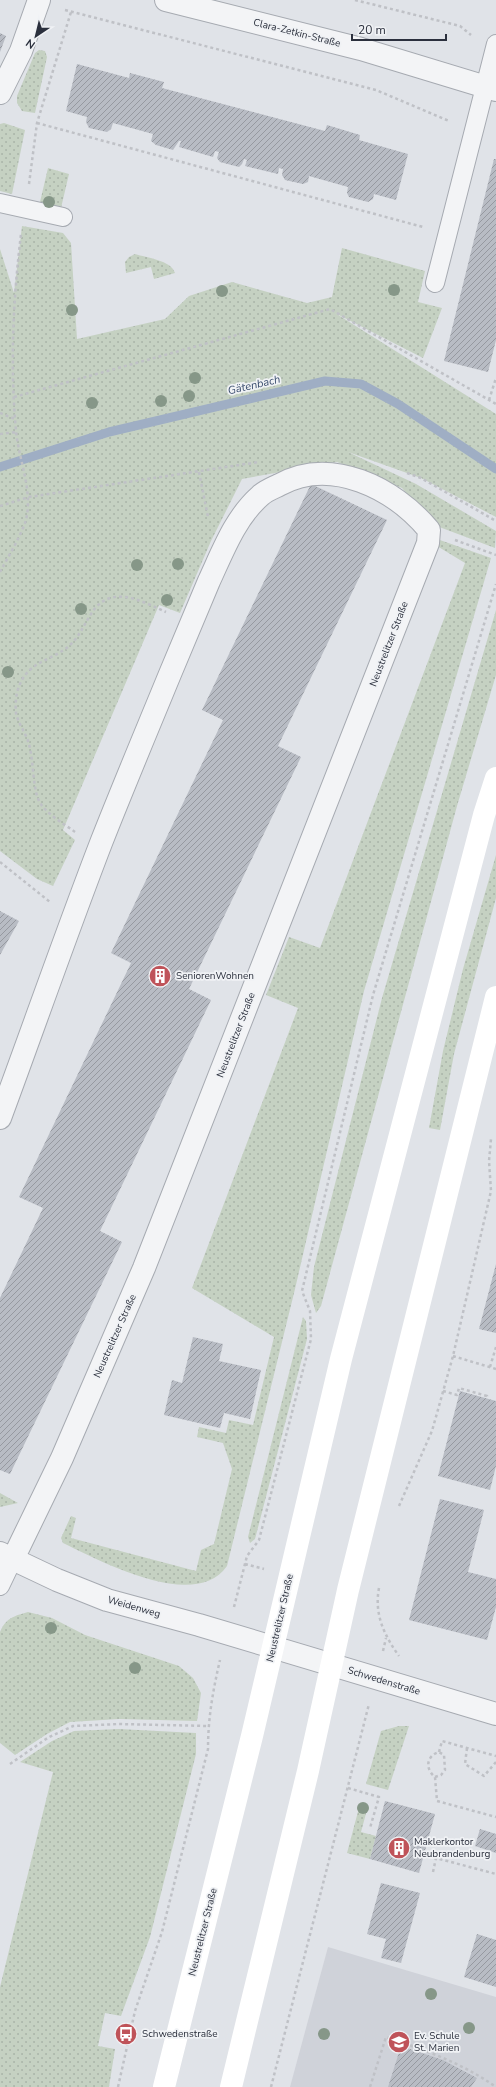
<svg xmlns="http://www.w3.org/2000/svg" width="496" height="2087" viewBox="0 0 496 2087" font-family="'Nunito Sans',sans-serif">
<style>
.built{fill:#cfd2d9}
.green{fill:url(#green-dots)}
.lines{fill:none;stroke-linecap:round;stroke-linejoin:round}
.stream{stroke:#9faec4;stroke-width:9}
.building{fill:url(#building-hatch)}
.lane-casing{stroke:#a6aab1;stroke-width:20}
.street-casing{stroke:#a6aab1;stroke-width:24}
.path{stroke:#bfc1c6;stroke-width:2.5;stroke-dasharray:3 3;stroke-linecap:butt}
.lane{stroke:#f3f4f6;stroke-width:18}
.street{stroke:#f3f4f6;stroke-width:22}
.secondary{stroke:#fff;stroke-width:22}
.tree{fill:#869788}
.labels{text-anchor:middle;dominant-baseline:central;stroke-width:3.5;stroke-linejoin:round;paint-order:stroke}
.street-label{font-size:10px;fill:#2b303d;stroke:#f0f2f5}
.poi-label{font-size:10px;fill:#2b303d;stroke:#f0f2f5;text-anchor:start}
.water-label{font-size:11px;font-style:italic;fill:#394c6d;stroke:#f0f2f5}
</style>
<defs>
<pattern id="green-dots" width="8" height="8" patternUnits="userSpaceOnUse"><rect width="8" height="8" fill="#c5d1c2"/><path d="M2 2h.1M6 6h.1" fill="none" stroke="#a9b4a8" stroke-width="1.8" stroke-linecap="round"/></pattern>
<pattern id="building-hatch" width="6" height="6" patternUnits="userSpaceOnUse"><rect width="6" height="6" fill="#b8bcc4"/><path d="M-1 1l2-2M0 6l6-6M5 7l2-2" fill="none" stroke="#9699a0"/></pattern>
</defs>
<rect width="100%" height="100%" fill="#e0e3e8"/>
<!-- built -->
<path class="built" d="M328,1947L496,1997V2087H290Z"/>
<!-- green -->
<path class="green" d="M39,50L45,51L47,57L35,113L22,111L17,103V96L35,53Z
M4,123L25,130L12,194L0,191V124Z
M48,168L69,174L61,208L40,202Z
M22,226L63,233L71,243L77,339L165,319L189,296L232,282L307,303L332,297L342,248L425,271L418,302L442,308L423,358L335,313L496,414V517L421,478L348,452L416,484L496,531L495,548L434,525L402,488L337,462L242,479L211,541L180,613L159,605L63,830L75,840L53,886L37,879L0,851V249L14,293Z
M135,254C147,258 171,260 175,273L154,279L151,267L126,273L125,262L129,257Z
M437,539L491,558L364,991L295,1289L227,1566C195,1612 100,1561 63,1543L61,1538L71,1516L76,1518L71,1538L196,1571L201,1550L214,1544L232,1469L223,1443L197,1437L199,1427L226,1433L229,1420L253,1425L274,1337L192,1288L298,1008L266,995L289,937L320,948L465,563L437,546Z
M496,610V675L457,806L321,1306L316,1313L311,1295L314,1267L382,998Z
M496,855V898L454,1054L440,1130L429,1128L443,1051L463,969Z
M303,1317L306,1321L307,1339L255,1539L250,1543L248,1537Z
M0,1493L18,1503L0,1507Z
M28,1612L52,1618L85,1635L179,1666L193,1678L201,1693L197,1721L119,1719L70,1722L47,1734L15,1755L0,1743V1632C6,1618 14,1616 28,1612Z
M399,1726H409L388,1790L366,1784L381,1731Z
M119,1729L196,1733V1754L150,1937L121,2016L105,2013L98,2046L115,2049L109,2087H0V1987L53,1772L20,1762L52,1741L74,1731Z
M360,1804L368,1806L361,1832L376,1836L370,1859L347,1853Z"/>
<g class="lines">
<!-- stream -->
<path class="stream" d="M0,467L109,432L325,381L361,384L398,404L496,469"/>
</g>
<!-- building -->
<path class="building" d="M0,33L6,36L0,52Z
M77,64L129,78L130,73L164,82L162,88L325,131L327,125L360,135L359,140L408,154L396,200L374,194L373,199L368,202L349,197L347,193L348,187L309,176L308,182L303,184L285,180L282,175L283,169L279,168L278,174L245,166L247,160L244,159L242,164L239,167L220,162L217,158L219,152L215,151L213,157L179,147L181,141H179L173,150L156,145L151,141L153,134L113,123L111,129L107,132L89,128L86,122L87,117L66,111Z
M494,159H496V340L488,372L444,361Z
M311,484L387,520L278,746L301,757L189,989L211,1000L100,1231L122,1242L10,1474L0,1470V1298L43,1208L19,1197L131,963L111,953L223,720L202,710Z
M0,911L19,921L0,955Z
M496,1264V1333L479,1329Z
M193,1337L223,1344L219,1361L261,1370L250,1419L224,1413L220,1428L164,1415L172,1380L182,1383Z
M460,1391L496,1401V1466L490,1490L438,1476Z
M440,1499L484,1510L468,1572L496,1579V1607L487,1640L409,1620Z
M385,1801L435,1814L419,1873L370,1859Z
M480,1829L496,1834V1853L475,1846Z
M381,1883L420,1893L401,1963L381,1958L386,1939L367,1934Z
M477,1934L496,1940V1987L464,1977Z
M401,2046L443,2060L477,2078L471,2087H388Z"/>
<g class="lines">
<!-- lane casing -->
<g class="lane-casing">
<path id="lane" d="M0,203L63,217
M435,283L496,44
M0,1586L13,1559"/>
</g>
<!-- street casing -->
<g class="street-casing">
<path id="street" d="M166,0L361,49L496,90
M0,93L21,51L39,0
M0,1118C34,1026 66,934 101,843C123,787 147,730 170,674C183,643 196,612 209,581C223,551 235,518 260,496C265,491 273,488 279,485C331,456 394,488 429,530L428,543L144,1268L62,1458L13,1559
M0,1553L57,1580L107,1600L199,1625L496,1714"/>
</g>
<!-- path -->
<path class="path" d="M355,0L460,26L471,35
M65,10L376,90L449,121
M37,123L423,227
M29,184L37,123L71,12
M14,397L330,309L496,404
M489,400L496,378
M0,413L15,419
M0,434L16,432
M199,472L208,517
M407,473L421,478L496,521
M0,506L29,497L259,462
M455,540L496,555
M0,572C8,557 21,536 26,520C33,490 19,461 16,431C10,365 13,300 21,234
M75,832C63,823 46,814 39,801C32,786 34,758 28,741C25,732 18,723 16,713C15,704 16,692 20,684C30,660 55,660 71,644C80,635 84,625 91,614C110,583 141,601 166,612
M0,862L50,902
M453,1356L496,1369
M490,1367L496,1347
M443,1391L457,1395L459,1388L487,1396L486,1398
M399,1506L432,1431L453,1356L491,1191L489,1161L491,1139
M245,1564L264,1569
M379,1588C374,1614 384,1635 399,1656
M234,1607L247,1556L259,1540L311,1339L310,1311L302,1291L373,995L496,584
M383,1651L386,1638
M467,1748L465,1764L484,1776L496,1762
M439,1752L442,1741L496,1756
M10,1764L49,1737L73,1726L119,1724L208,1726
M435,1777L441,1775L445,1770L444,1755L439,1752C426,1756 425,1769 435,1777L437,1801L496,1817
M348,1788L379,1797L370,1828
M433,1872L436,1858L496,1874
M118,2087L135,2011L162,1932L208,1749C208,1718 213,1690 220,1660
M271,2087L369,1704
M370,2087L386,2037C425,2050 462,2063 496,2087"/>
<!-- lane -->
<use href="#lane" class="lane"/>
<!-- street -->
<use href="#street" class="street"/>
<!-- secondary -->
<path class="secondary" d="M164,2087L252,1736L341,1359L484,815L496,778
M231,2087L308,1771L348,1590L496,997"/>
</g>
<!-- trees -->
<g class="tree">
<circle cx="49" cy="202" r="6"/>
<circle cx="394" cy="290" r="6"/>
<circle cx="222" cy="291" r="6"/>
<circle cx="72" cy="310" r="6"/>
<circle cx="195" cy="378" r="6"/>
<circle cx="189" cy="396" r="6"/>
<circle cx="161" cy="401" r="6"/>
<circle cx="92" cy="403" r="6"/>
<circle cx="178" cy="564" r="6"/>
<circle cx="137" cy="565" r="6"/>
<circle cx="167" cy="600" r="6"/>
<circle cx="81" cy="609" r="6"/>
<circle cx="8" cy="672" r="6"/>
<circle cx="51" cy="1628" r="6"/>
<circle cx="135" cy="1668" r="6"/>
<circle cx="363" cy="1808" r="6"/>
<circle cx="431" cy="1994" r="6"/>
<circle cx="469" cy="2028" r="6"/>
<circle cx="324" cy="2034" r="6"/>
</g>
<!-- icons -->
<defs>
<g id="building-disc" transform="scale(1.15)"><circle r="9.5" fill="#bf5359" stroke="#f0f2f5"/><path d="M-4-6H4V6H1V3H-1V6H-4ZM-2.5-4.3h1.7v1.8h-1.7ZM.8-4.3h1.7v1.8H.8ZM-2.5-1h1.7V.8h-1.7ZM.8-1h1.7V.8H.8Z" fill="#fff"/></g>
<g id="bus-disc" transform="scale(1.15)"><circle r="9.5" fill="#bf5359" stroke="#f0f2f5"/><path d="M-5-6H5V4H4V6H2V4H-2V6H-4V4H-5ZM-3.5-4V0h7V-4ZM-3.5 1.2v1.5H-2V1.2ZM2 1.2v1.5H3.5V1.2Z" fill="#fff"/></g>
<g id="school-disc" transform="scale(1.15)"><circle r="9.5" fill="#bf5359" stroke="#f0f2f5"/><path d="M0-5L7-2L0 1L-7-2ZM-4 1L0 2.5L4 1V4Q0 6-4 4Z" fill="#fff"/></g>
</defs>
<g fill-rule="evenodd">
<use href="#building-disc" x="160" y="976"/>
<use href="#building-disc" x="399" y="1848"/>
<use href="#bus-disc" x="126" y="2034"/>
<use href="#school-disc" x="399" y="2042"/>
</g>
<g class="labels">
<!-- street labels -->
<g class="street-label">
<text transform="translate(297 33) rotate(14)">Clara-Zetkin-Straße</text>
<text transform="translate(389 644) rotate(-69)">Neustrelitzer Straße</text>
<text transform="translate(236 1035) rotate(-69)">Neustrelitzer Straße</text>
<text transform="translate(115 1336) rotate(-66)">Neustrelitzer Straße</text>
<text transform="translate(134 1607) rotate(16)">Weidenweg</text>
<text transform="translate(280 1618) rotate(-77)">Neustrelitzer Straße</text>
<text transform="translate(384 1681) rotate(17)">Schwedenstraße</text>
<text transform="translate(203 1932) rotate(-76)">Neustrelitzer Straße</text>
</g>
<!-- poi labels -->
<g class="poi-label">
<text x="176" y="976">SeniorenWohnen</text>
<text x="414" y="1842">Maklerkontor<tspan x="414" dy="12">Neubrandenburg</tspan></text>
<text x="142" y="2034">Schwedenstraße</text>
<text x="414" y="2036">Ev. Schule<tspan x="414" dy="12">St. Marien</tspan></text>
</g>
<!-- water labels -->
<g class="water-label">
<text transform="translate(254 385) rotate(-13)">Gätenbach</text>
</g>
</g>
<!-- north arrow -->
<g transform="translate(36 36) rotate(215)" stroke="#f0f2f5" stroke-width="3" paint-order="stroke">
<path d="M0-3L7 15L0 10L-7 15Z" fill="#2b303d"/>
<text y="-6" font-size="11" font-weight="bold" text-anchor="middle" fill="#2b303d">N</text>
</g>
<!-- scale -->
<path d="M352 34v6h94v-6" fill="none" stroke="#2b303d" stroke-width="2"/>
<text x="358" y="34" font-size="12" fill="#2b303d" stroke="#f0f2f5" stroke-width="3" paint-order="stroke">20 m</text>
</svg>
